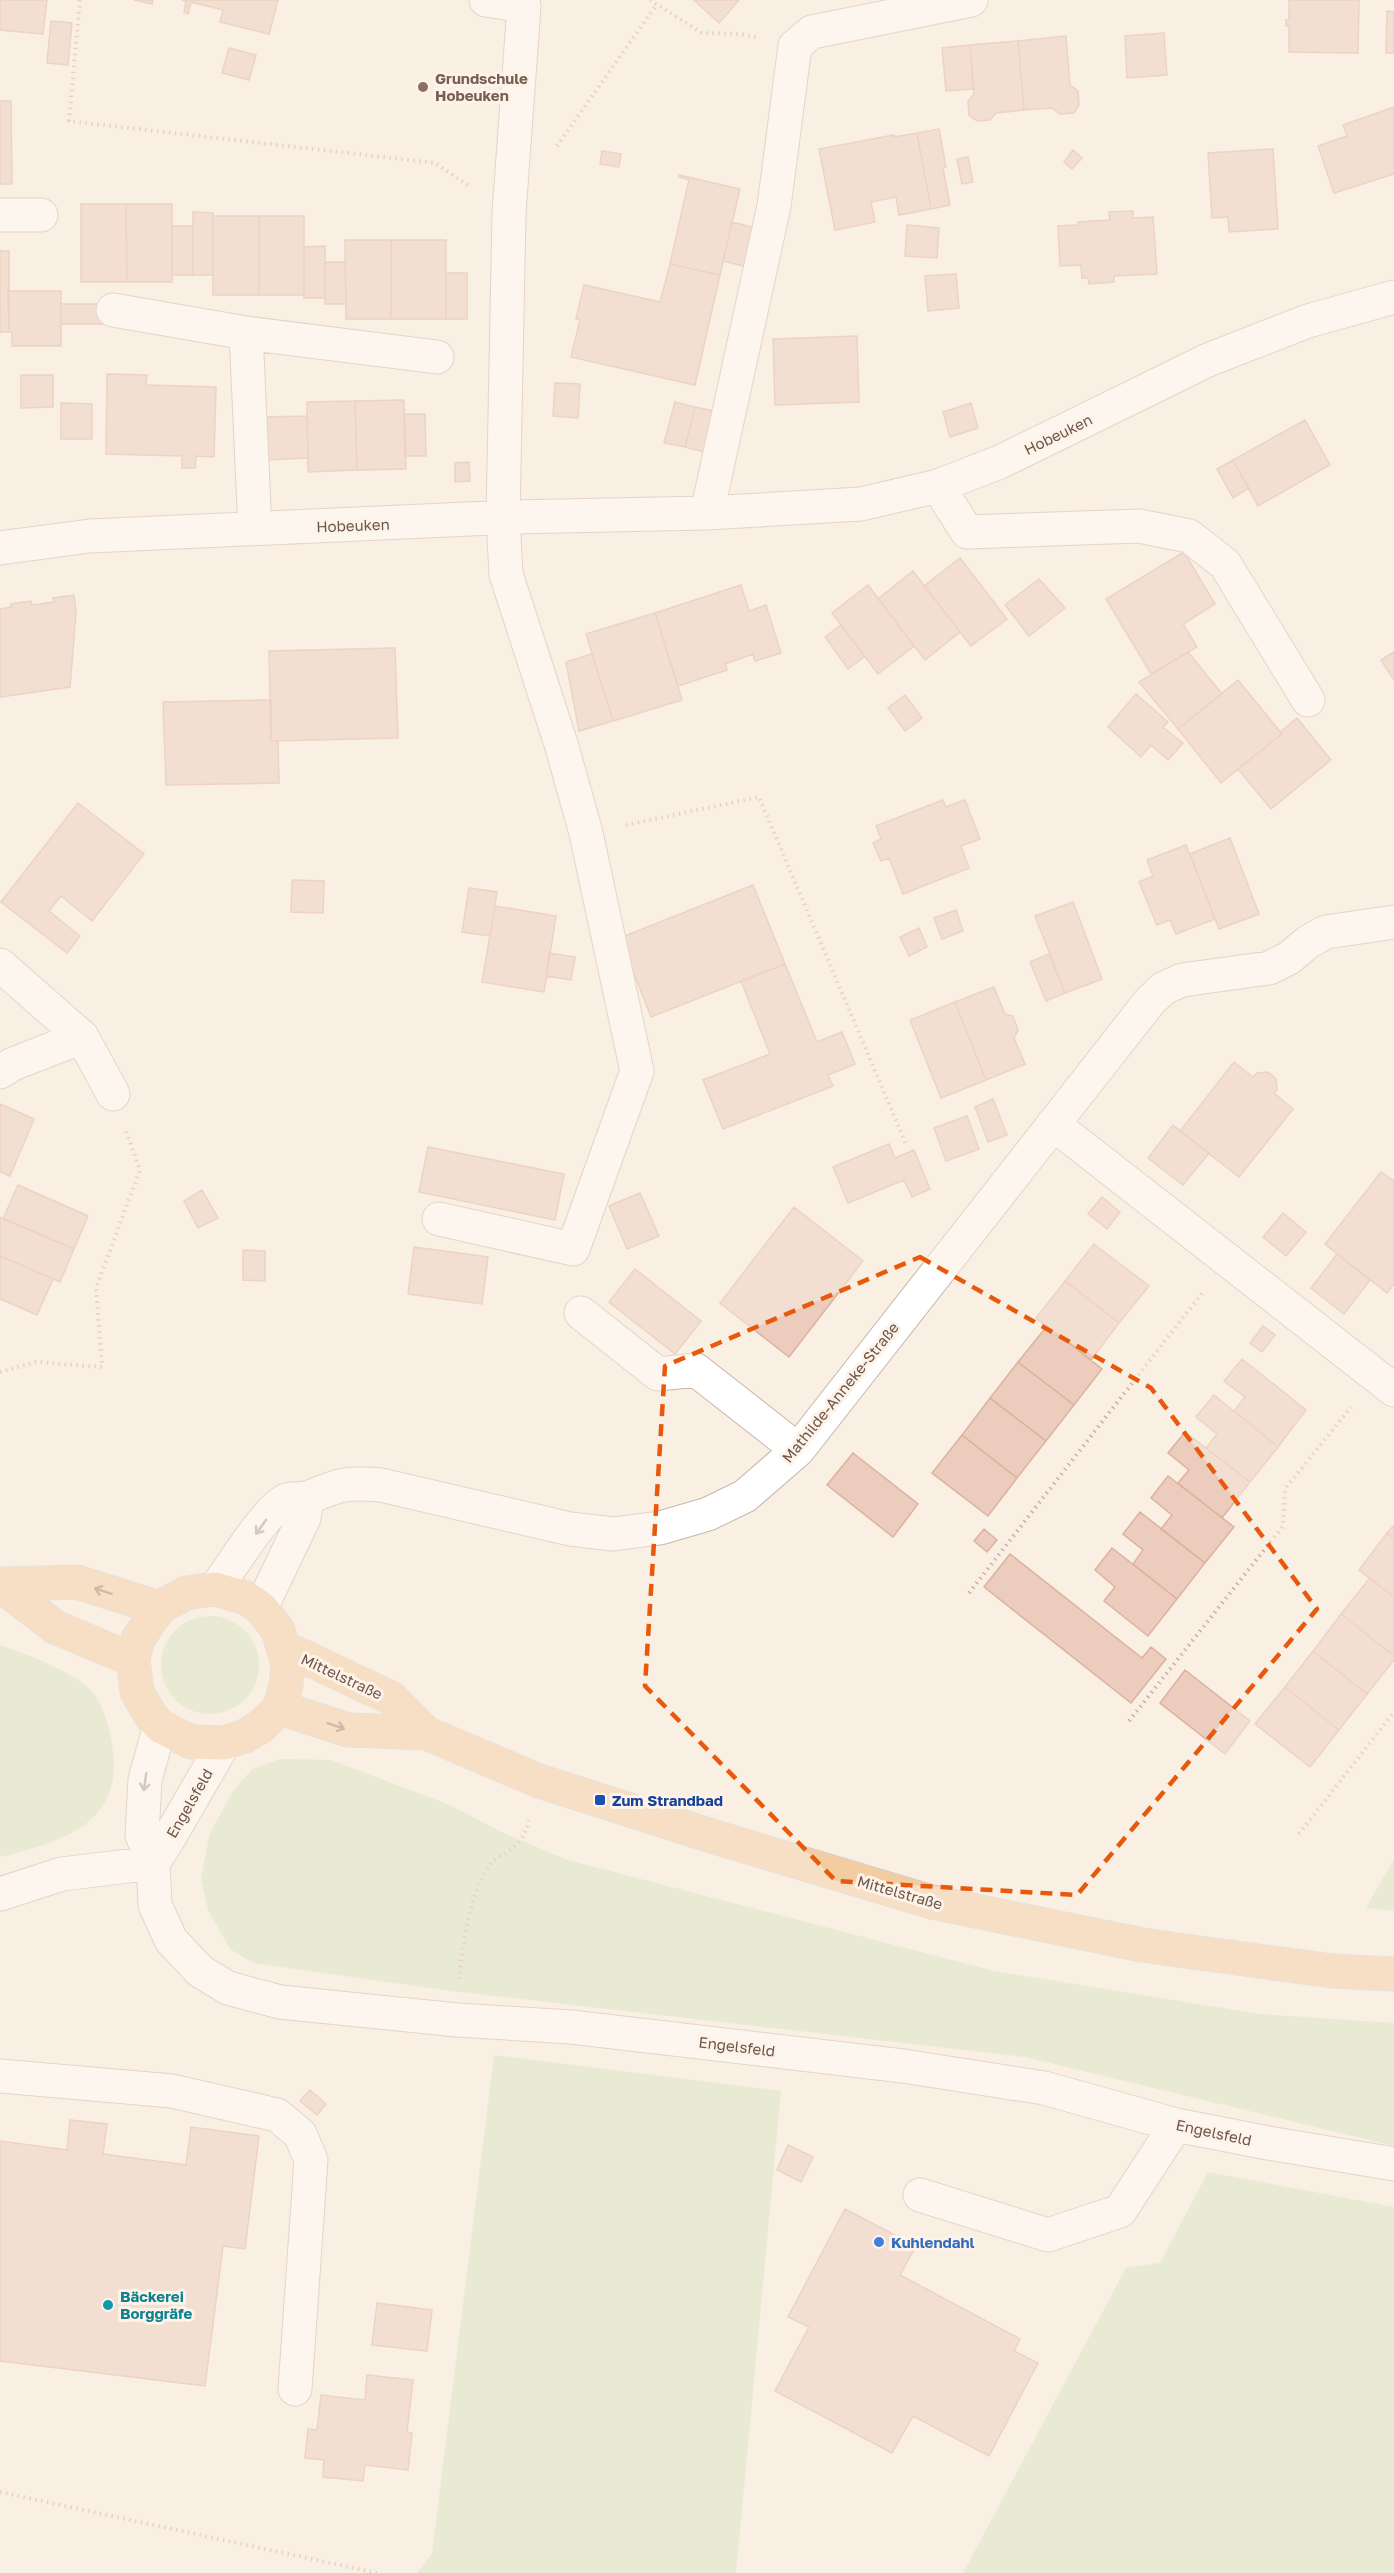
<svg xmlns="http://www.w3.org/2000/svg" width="1394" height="2573" viewBox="0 0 1394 2573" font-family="'Golos Text',sans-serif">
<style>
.green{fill:#d3e5c3}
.building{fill:#ecccbd;stroke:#ddb19f;stroke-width:1.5}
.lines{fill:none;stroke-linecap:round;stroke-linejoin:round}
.minor-casing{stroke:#c9b6aa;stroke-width:35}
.major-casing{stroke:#d6cfcd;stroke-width:35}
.path{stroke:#d0afa0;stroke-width:4;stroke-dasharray:1.5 4.5;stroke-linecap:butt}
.minor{stroke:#fff;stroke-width:33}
.major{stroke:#f2cda1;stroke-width:33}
.oneway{stroke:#a89993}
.oneway2{stroke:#967965}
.marked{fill:none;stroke:#e8590c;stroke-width:4.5;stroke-dasharray:12 8;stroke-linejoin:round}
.education-dot{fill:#8d6e63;stroke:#fdf3e8;stroke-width:2}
.transit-dot{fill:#1a4fb4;stroke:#fdf3e8;stroke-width:2}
.shop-dot{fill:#3f7fe0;stroke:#fdf3e8;stroke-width:2}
.culture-dot{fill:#0f9aa8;stroke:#fdf3e8;stroke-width:2}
.labels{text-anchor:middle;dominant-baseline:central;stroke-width:6;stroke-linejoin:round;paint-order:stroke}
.education-label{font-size:15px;font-weight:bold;fill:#785e54;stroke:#fdf3e8;text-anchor:start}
.street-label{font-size:15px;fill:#6e554b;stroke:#fdf3e8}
.transit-label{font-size:15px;font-weight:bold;fill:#164399;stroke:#fdf3e8;text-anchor:start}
.shop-label{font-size:15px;font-weight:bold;fill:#366cbe;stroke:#fdf3e8;text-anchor:start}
.culture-label{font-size:15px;font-weight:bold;fill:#0d838f;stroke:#fdf3e8;text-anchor:start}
</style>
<rect width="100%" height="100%" fill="#f9efe2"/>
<!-- green -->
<path class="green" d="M161 1665a49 49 0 1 1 98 0a49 49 0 1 1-98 0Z
M0,1645C30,1656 61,1666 86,1686C102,1699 107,1720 111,1739C128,1822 66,1841 0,1857Z
M280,1759L331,1760L447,1804L506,1834L568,1860L994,1971L1260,2014L1394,2023V2146L1025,2057L452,1991L253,1963L230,1949L208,1910L201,1878L210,1833L233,1791L252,1769Z
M1394,1859V1911L1366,1908Z
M494,2055L781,2091L736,2573H417L432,2554Z
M1208,2172L1394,2207V2573H963L1126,2268L1160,2263Z"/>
<!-- building -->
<path class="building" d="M0,0H47L43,34L0,30Z
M134,0H153L152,4Z
M182,0H278L269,34L220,22L223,10L191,2L188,14L184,12L186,1Z
M694,0H739L719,23Z
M1289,0H1359L1358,53L1289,52V26H1286V20H1289Z
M1387,11L1394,12V53H1386Z
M51,21L72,23L68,65L47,63Z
M1164,33L1167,75L1127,78L1125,36Z
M1066,36L1070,85L1078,91L1079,105L1074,113L1060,114L1052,108L1024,110L1018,41Z
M1018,41L1024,110L996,113L990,120L977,121L969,115L968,101L974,94L970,45Z
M970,45L973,89L946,91L942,48Z
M229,48L256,55L249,80L222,73Z
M0,101H11L12,184H0Z
M1394,107V174L1334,193L1318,146L1347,136L1343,125Z
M939,129L946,167L943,168L950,205L931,209L917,133Z
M917,133L931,209L899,215L896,197L871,202L875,222L835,230L819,149L894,135V137Z
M1273,149L1278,229L1229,232L1228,217L1212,218L1208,153Z
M1073,150L1082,158L1072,169L1064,162Z
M602,151L621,154L619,167L600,164Z
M968,157L973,182L962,184L957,159Z
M679,175L740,189L720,275L670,264L689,180L679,177Z
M81,204H126L127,282H81Z
M126,204H172V282H127Z
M1133,211V218L1153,217L1157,274L1114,276V282L1089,284L1088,278H1082L1081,265L1060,266L1058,226L1078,225V222L1110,220L1109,212Z
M193,212L213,213V275H193Z
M213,216H259V295H213Z
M259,216H304V295H259Z
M732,222L752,227L744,266L723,261Z
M907,225L939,228L937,258L905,256Z
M172,226H193V275H172Z
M345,240H391V319H346Z
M391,240H446V319H391Z
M325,246V298H304V247Z
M0,251H9V332H0Z
M325,262H345L346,304H325Z
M670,264L720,275L695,385L571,357L580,320L576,319L584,285L660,302Z
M446,273H467V319H446Z
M956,274L959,308L928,311L925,276Z
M8,291H61V346H12V332H9Z
M61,304H103V324H61Z
M857,336L859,402L775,405L773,339Z
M107,374L147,375L146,385L216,387L214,457L196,456L195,468H182V456L106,454Z
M21,375H53V407L21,408Z
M555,383L580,384L578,418L553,416Z
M404,400L406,469L357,470L355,401Z
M355,401L357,470L308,472L307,402Z
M675,402L695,407L685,447L664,443Z
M61,403L92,404V439H61Z
M971,403L978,428L950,437L943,412Z
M695,407L714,411L704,452L685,447Z
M404,414H425L426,456H405Z
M307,416L308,458L266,460L265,417Z
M1305,420L1330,465L1258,506L1233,460Z
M1233,460L1249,488L1233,498L1217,469Z
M469,462L470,481L455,482V463Z
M1184,552L1215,604L1183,624L1197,647L1151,674L1106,599Z
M960,558L1007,619L971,646L924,586Z
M913,571L960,632L925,660L878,599Z
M1039,579L1065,608L1029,636L1005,605Z
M741,585L749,611L766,605L781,653L755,661L753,654L725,664L727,670L678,686L655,613Z
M868,585L914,646L878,674L832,613Z
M74,595L76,613L70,687L0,697V609L11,607V604L31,601L32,605L54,602L53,598Z
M655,613L682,700L613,721L586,634Z
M841,625L865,656L848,669L825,637Z
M395,648L398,738L271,741L269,651Z
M1188,652L1222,694L1178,729L1139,682Z
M1394,652V680L1381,660Z
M592,654L613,721L579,731L566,662Z
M1238,680L1282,734L1221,783L1178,729Z
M1136,694L1168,722L1163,727L1183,743L1168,760L1151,745L1141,757L1108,727Z
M905,695L922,718L905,731L888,708Z
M271,700V741H278L279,783L166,785L163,702Z
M1297,718L1331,760L1271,809L1238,769L1282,734L1280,732Z
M943,800L946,807L965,800L980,839L961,846L969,868L903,894L889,858L881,861L873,843L881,839L876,826Z
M78,803L144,854L92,921L61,896L49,911L80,936L67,953L1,902Z
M1230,838L1259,914L1219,929L1190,854Z
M1186,845L1215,919L1176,934L1170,920L1157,925L1139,882L1153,876L1147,860Z
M292,880L324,881L323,913L291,912Z
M753,885L785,964L651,1017L620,938Z
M469,888L497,892L490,936L462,932Z
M1073,902L1102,979L1065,993L1035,916Z
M495,906L556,916L544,992L482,982Z
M956,910L963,931L942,939L934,918Z
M919,928L927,947L909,956L900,937Z
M549,953L575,957L571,980L546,976Z
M1049,954L1065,993L1046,1001L1030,962Z
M785,964L817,1042L842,1032L855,1064L828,1075L833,1086L723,1129L703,1080L770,1054L741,981Z
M994,987L1005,1014L1013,1016L1018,1030L1014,1038L1025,1064L986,1080L955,1002Z
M955,1002L986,1080L941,1098L910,1020Z
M1234,1062L1253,1077L1257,1073L1268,1072L1276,1079L1277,1090L1274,1093L1293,1109L1239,1177L1180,1131Z
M993,1099L1007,1135L988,1142L975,1107Z
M0,1104L34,1119L10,1176L0,1172Z
M967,1116L979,1149L946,1161L934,1128Z
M1173,1125L1209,1153L1183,1185L1148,1158Z
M889,1144L895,1158L914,1150L930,1189L912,1197L904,1180L848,1203L833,1167Z
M428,1147L564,1174L555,1220L419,1192Z
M1381,1172L1394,1181V1284L1387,1293L1325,1244Z
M18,1185L88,1216L74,1249L3,1219Z
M202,1190L218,1218L198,1228L184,1201Z
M640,1193L659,1236L627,1249L609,1206Z
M1102,1197L1120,1212L1107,1229L1088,1214Z
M794,1207L863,1261L789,1357L720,1303Z
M1283,1213L1306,1232L1286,1256L1263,1237Z
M0,1217L74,1249L60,1282L0,1256Z
M1094,1244L1149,1286L1119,1323L1065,1281Z
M414,1247L488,1257L482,1304L408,1294Z
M243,1250L265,1251V1281L243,1280Z
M1337,1254L1370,1280L1344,1314L1311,1288Z
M0,1256L53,1279L37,1315L0,1299Z
M635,1269L701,1321L675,1354L609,1302Z
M1065,1281L1119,1323L1091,1360L1036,1318Z
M1047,1326L1102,1369L1074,1405L1018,1362Z
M1263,1326L1275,1335L1262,1352L1250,1343Z
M1242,1359L1306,1410L1278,1447L1234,1411L1245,1397L1224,1381Z
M1018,1362L1074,1405L1046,1441L990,1398Z
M1214,1395L1278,1447L1250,1482L1206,1448L1217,1434L1196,1417Z
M990,1398L1046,1441L1017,1478L962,1435Z
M1185,1432L1250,1482L1222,1518L1178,1483L1189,1470L1168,1453Z
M962,1435L1017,1478L988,1516L932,1473Z
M853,1453L918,1504L893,1537L827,1485Z
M1168,1476L1234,1527L1205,1563L1161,1529L1172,1515L1151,1498Z
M1140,1512L1205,1563L1177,1599L1133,1564L1143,1550L1123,1534Z
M1394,1525V1538L1387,1533Z
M984,1529L997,1540L987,1552L974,1541Z
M1387,1533L1394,1538V1597L1359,1570Z
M1112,1548L1177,1599L1148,1636L1104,1601L1115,1587L1095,1570Z
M1010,1554L1142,1658L1151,1647L1166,1659L1131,1703L984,1587Z
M1370,1578L1394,1597V1656L1341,1614Z
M1341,1614L1394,1656V1660L1367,1694L1313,1651Z
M1313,1651L1367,1694L1339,1730L1285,1687Z
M1185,1670L1250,1721L1225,1754L1160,1703Z
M1285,1687L1339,1730L1310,1767L1255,1724Z
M310,2090L326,2104L317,2115L300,2101Z
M70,2120L107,2124L103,2154L186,2165L191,2127L259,2136L245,2249L223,2246L205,2386L0,2361V2141L67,2150Z
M788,2145L813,2157L801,2182L777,2170Z
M845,2209L916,2246L900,2275L1020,2339L1014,2351L1038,2363L989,2456L913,2416L892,2453L775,2391L809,2327L788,2317Z
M377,2303L432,2310L427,2351L372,2345Z
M367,2375L413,2380L407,2432L412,2433L408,2470L365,2465L363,2481L323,2477L324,2460L305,2458L308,2429L317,2430L321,2395L365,2400Z"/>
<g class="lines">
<!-- minor casing -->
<g class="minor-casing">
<path id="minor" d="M0,215H41
M113,310L246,333L437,357
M246,333L255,529
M938,486L967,532L1139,526L1189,536L1225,564L1308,700
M707,513L774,206L795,46L812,32L971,0
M0,548L90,536L513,517L707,513L861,504L938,486L1000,462L1208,360L1308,321L1394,297
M0,965L82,1037L113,1094
M0,1072L13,1064L82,1037
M1053,1124L1394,1390
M439,1219L573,1249L637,1071L586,833L562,747L506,574L503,518L509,213L524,6L486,0
M581,1313L658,1374L696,1370L798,1450
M215,1589C232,1567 261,1517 283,1502C290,1497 302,1500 310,1497C340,1484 348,1482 381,1485L570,1529L613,1534L660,1528L708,1514L745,1496L798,1450L1150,1001L1164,988L1182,980L1269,968L1289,958L1308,942L1326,932L1394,922
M261,1608L304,1518L307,1498
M160,1726L145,1780L142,1835L153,1863L155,1905L171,1940L200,1971L228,1988L280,2002L457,2020L571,2027L903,2066L1044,2088L1176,2125L1268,2143L1394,2164
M153,1863L169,1838L224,1743
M0,1894L62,1874L153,1863
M0,2076L172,2091L277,2115L300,2134L311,2160L295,2389
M920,2195L1048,2235L1120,2211L1176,2125"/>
</g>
<!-- major casing -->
<g class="major-casing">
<path id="major" d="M0,1584L77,1582L159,1608
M0,1585L55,1627L133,1660
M215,1589L246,1598L261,1608L278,1630L288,1665L286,1685L280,1708L260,1727L245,1736L224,1743L191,1742L160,1726L151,1716L137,1692L133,1660L138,1639L159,1608L186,1593Z
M283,1647L391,1698L426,1733
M280,1708L348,1730L426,1733L539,1781L721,1839L932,1902L1142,1945L1332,1971L1394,1974"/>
</g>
<!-- path -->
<path class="path" d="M80,0L69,121L435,163L469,186
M650,0L702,33L741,34L756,37
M557,146L657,4
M626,825L759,797L906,1144
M0,1372L36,1362L102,1367L96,1288L140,1170L126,1131
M969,1593L1203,1292
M1129,1721L1283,1526L1285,1489L1351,1407
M1299,1834L1394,1712
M459,1979C462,1947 471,1883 494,1860C497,1857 502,1855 506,1853C519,1844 525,1836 529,1820
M0,2492L377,2573"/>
<!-- minor -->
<use href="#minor" class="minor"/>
<!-- major -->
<use href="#major" class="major"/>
</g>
<!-- one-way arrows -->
<defs><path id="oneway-shaft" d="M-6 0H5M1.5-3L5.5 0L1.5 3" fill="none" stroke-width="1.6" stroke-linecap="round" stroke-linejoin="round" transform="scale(1.5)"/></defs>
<g class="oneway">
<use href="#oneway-shaft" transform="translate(261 1527) rotate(126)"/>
<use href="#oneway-shaft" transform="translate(145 1782) rotate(98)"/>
</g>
<g class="oneway2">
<use href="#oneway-shaft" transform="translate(103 1591) rotate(-162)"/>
<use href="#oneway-shaft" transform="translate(336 1726) rotate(18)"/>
</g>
<!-- marked area -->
<path d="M0 0H1394V2573H0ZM920,1257L1151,1388L1317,1609L1077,1895L836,1881L645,1686L665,1366Z" fill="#f9efe2" fill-opacity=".55" fill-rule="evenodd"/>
<path class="marked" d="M920,1257L1151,1388L1317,1609L1077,1895L836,1881L645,1686L665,1366Z"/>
<!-- markers -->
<circle class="education-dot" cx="423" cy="87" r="6"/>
<rect class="transit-dot" x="594" y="1794" width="12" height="12" rx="3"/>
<circle class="shop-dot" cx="879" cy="2242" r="6"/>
<circle class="culture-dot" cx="108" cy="2305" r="6"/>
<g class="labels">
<!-- education labels -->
<g class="education-label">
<text x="435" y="78">Grundschule<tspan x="435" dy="17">Hobeuken</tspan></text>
</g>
<!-- street labels -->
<g class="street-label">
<text transform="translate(1058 434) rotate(-26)">Hobeuken</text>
<text transform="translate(353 525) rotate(-2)">Hobeuken</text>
<text transform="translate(840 1392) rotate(-51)">Mathilde-Anneke-Straße</text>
<text transform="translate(342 1676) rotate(25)">Mittelstraße</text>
<text transform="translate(189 1803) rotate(-60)">Engelsfeld</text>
<text transform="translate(900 1892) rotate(16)">Mittelstraße</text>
<text transform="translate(737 2046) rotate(7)">Engelsfeld</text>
<text transform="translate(1214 2132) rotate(12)">Engelsfeld</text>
</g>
<!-- transit labels -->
<g class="transit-label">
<text x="612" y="1800">Zum Strandbad</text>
</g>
<!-- shop labels -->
<g class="shop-label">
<text x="891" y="2242">Kuhlendahl</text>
</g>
<!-- culture labels -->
<g class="culture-label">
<text x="120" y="2296">Bäckerei<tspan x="120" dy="17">Borggräfe</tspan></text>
</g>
</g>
</svg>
